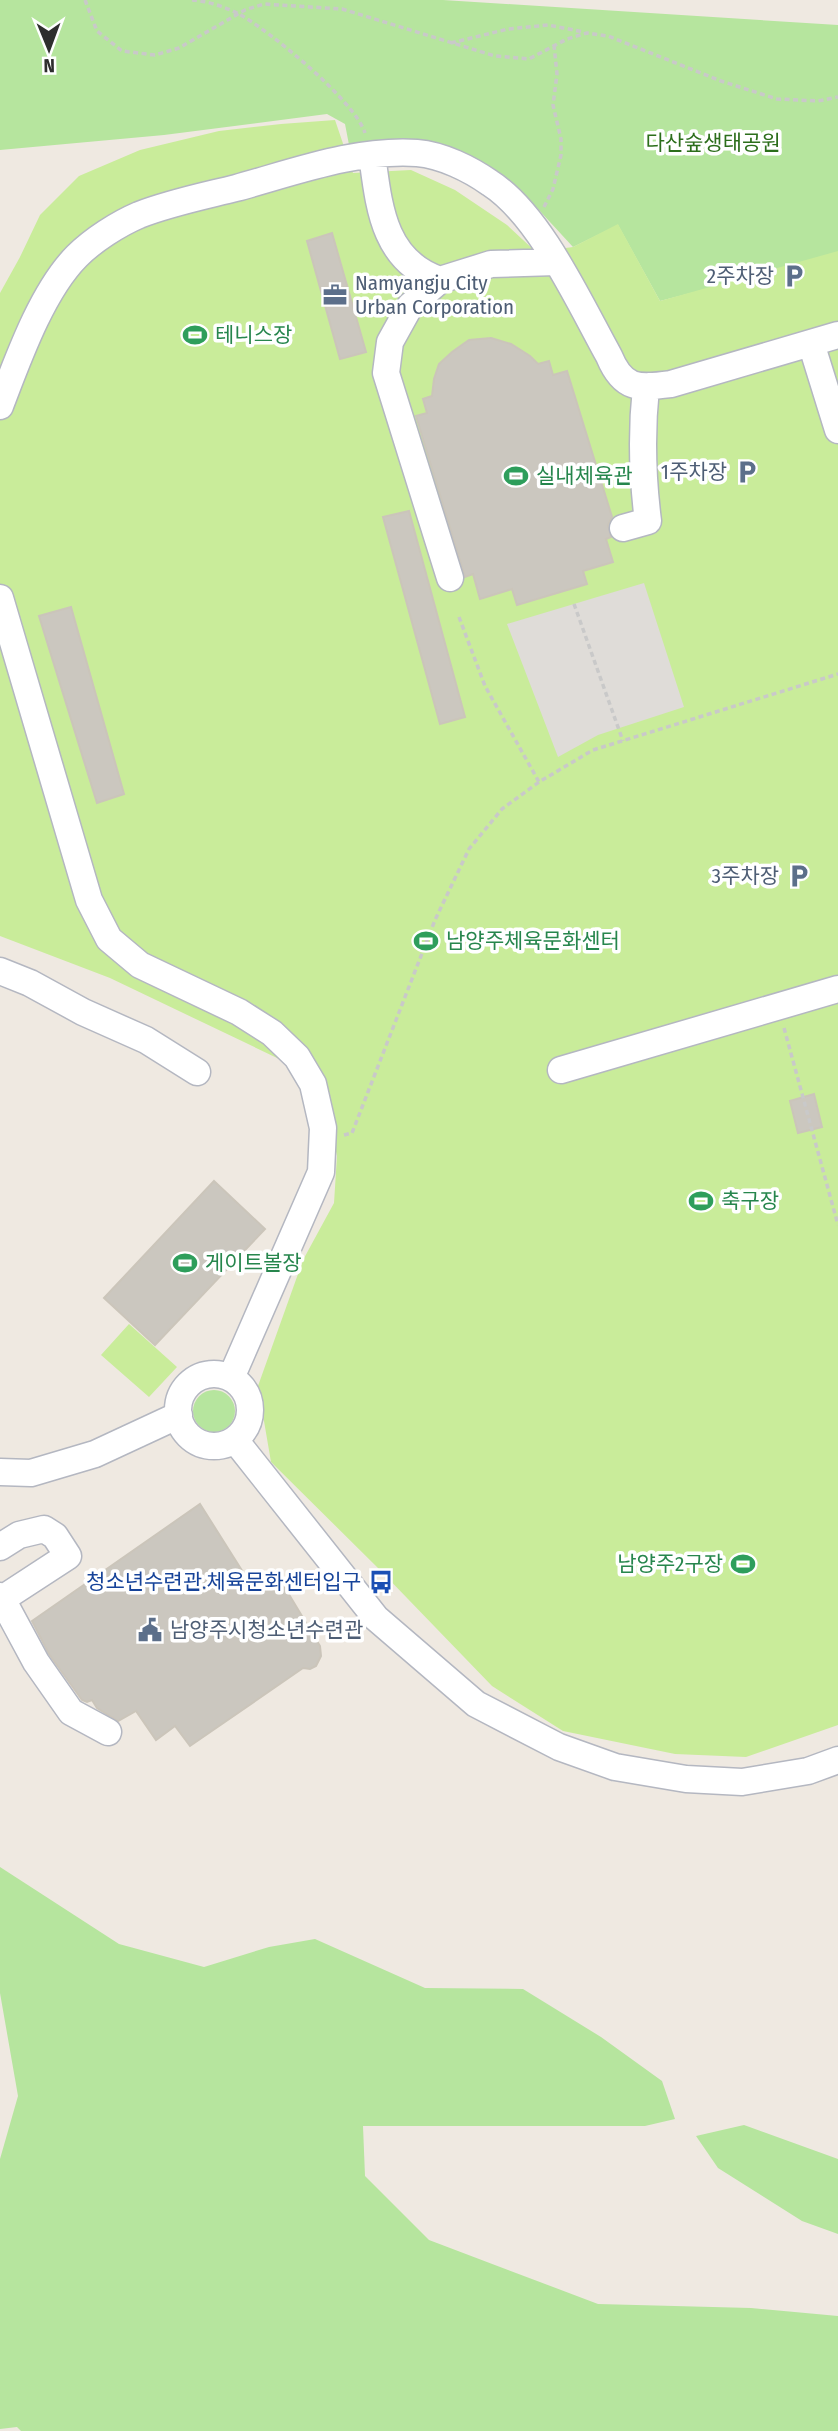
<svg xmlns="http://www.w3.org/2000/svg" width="838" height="2431" viewBox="0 0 838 2431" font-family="'Fira Sans Condensed','Noto Sans KR',sans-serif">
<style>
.green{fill:#b6e59e}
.pitch{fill:#c9ec9a}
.plaza{fill:#dfdcd8}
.building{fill:#cbc7bf;stroke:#cbc5ba;stroke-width:2}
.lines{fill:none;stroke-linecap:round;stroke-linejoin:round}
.minor-casing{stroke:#b4b7c1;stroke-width:29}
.path{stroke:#c9c9c9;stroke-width:3.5;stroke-dasharray:5 3.5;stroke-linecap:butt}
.minor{stroke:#fff;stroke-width:26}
.labels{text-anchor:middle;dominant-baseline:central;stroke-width:7;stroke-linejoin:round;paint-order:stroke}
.park-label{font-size:21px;fill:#2c6e1b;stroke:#fff}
.service-label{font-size:21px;fill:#4e5e75;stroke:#fff;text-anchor:end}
.leisure-label{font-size:21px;fill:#27864d;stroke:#fff;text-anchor:start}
.transit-label{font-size:21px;fill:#164399;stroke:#fff;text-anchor:end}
</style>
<rect width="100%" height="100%" fill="#efe9e1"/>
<!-- green -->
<path class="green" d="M0,0H443L838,25V255L660,301L618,225L573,247L526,196L461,151L407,144L350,150L345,124L327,114L164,135L0,150Z
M193 1411a21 21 0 1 1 42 0a21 21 0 1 1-42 0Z
M0,1867L119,1944L204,1967L269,1947L315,1939L425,1988L523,1989L601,2037L662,2081L675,2119L645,2126H363L365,2176L429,2240L598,2304L751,2308L838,2316V2431H21L17,2427L0,2429V2159L18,2096L0,1993Z
M744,2125L838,2159V2234L802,2221L718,2168L696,2136Z"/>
<!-- pitch -->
<path class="pitch" d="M335,120L353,173L411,170L455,190L507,225L536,252L573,247L618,224L660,301L838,251V1725L746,1757L675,1754L563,1731L492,1686L379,1569L271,1462L258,1386L303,1260L334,1203L337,1156L319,1078L110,978L0,936V293L20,257L40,215L79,176L140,150L219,131L281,124Z
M129,1324L177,1367L149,1397L101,1355Z"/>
<!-- plaza -->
<path class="plaza" d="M644,583L684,707L598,735L558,757L507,624Z"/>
<!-- building -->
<path class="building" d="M332,233L366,352L340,359L307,241Z
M491,338L511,344L530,356L538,364L549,361L553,375L567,371L612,517L608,525L611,537L606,539L613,562L583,571L587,584L517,605L512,589L480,599L473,574L465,577L416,416L427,413L423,399L432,396L434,379L439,364L452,352L469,340Z
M409,511L465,717L440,724L383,517Z
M71,607L124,794L97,803L39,616Z
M814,1094L822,1127L798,1133L790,1101Z
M214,1181L265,1229L155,1345L104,1298Z
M200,1504L253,1588L276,1573L320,1646L321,1656L316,1666L310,1669L303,1668L190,1746L175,1726L156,1740L136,1711L118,1721L97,1708L92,1700L87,1702L82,1700L49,1654L32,1621Z"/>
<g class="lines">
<!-- minor casing -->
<g class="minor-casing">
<path id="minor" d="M372,155C379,206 383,261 440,280
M811,343L838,430
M0,406C18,359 42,291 77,256C93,240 118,224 139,215C169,203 204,196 236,188C295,172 355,149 417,153C442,155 470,169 490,183C540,215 580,304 609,356C623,390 638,388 671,384L838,335
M623,528L648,521C642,474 641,434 646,387
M450,578L386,373L390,342L410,306L440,280L491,264L556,262
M0,598L89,900L109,939L140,965L239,1012L272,1033L297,1057L313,1084L323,1128L321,1172L231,1378
M0,971L30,983L83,1012L146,1040L197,1072
M561,1070L838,989
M178 1410a36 36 0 1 1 72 0a36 36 0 1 1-72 0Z
M235,1440L376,1618L476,1704L559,1747L615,1767L686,1779L742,1782L808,1771L838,1760
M0,1472L31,1473L95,1454L179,1415
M0,1547L19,1535L44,1529L55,1536L68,1556L2,1599L0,1596
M2,1599L36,1662L71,1712L108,1732"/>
</g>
<!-- path -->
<path class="path" d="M85,0L97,31L122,51L155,55L179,48L245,10L264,4L342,9L495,56L529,59L567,39L587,33L608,36L721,81L777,99L818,101L838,97
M192,0C208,1 225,7 239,14C270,31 355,101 365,133
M451,43L508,29L548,25L584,32
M544,207L553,189L561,155V139L553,105L557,74L554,45
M574,604L623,741
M459,617L485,686L539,782
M784,1028L838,1225
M344,1135L352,1133L435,920L469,849L502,809L539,782L593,750L838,674"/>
<!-- minor -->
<use href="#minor" class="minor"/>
</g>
<!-- icons -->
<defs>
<g id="parking-bare" transform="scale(1.89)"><path d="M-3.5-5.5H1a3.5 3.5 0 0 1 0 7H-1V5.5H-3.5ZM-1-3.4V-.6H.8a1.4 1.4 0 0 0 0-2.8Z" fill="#5c6f8a" stroke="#fff" stroke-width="2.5" paint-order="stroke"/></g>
<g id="office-bare" transform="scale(1.89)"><path d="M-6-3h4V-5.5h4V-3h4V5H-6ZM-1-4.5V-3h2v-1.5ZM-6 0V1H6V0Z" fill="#5c6f8a" stroke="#fff" stroke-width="2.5" paint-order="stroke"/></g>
<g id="stadium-bare" transform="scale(1.89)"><path d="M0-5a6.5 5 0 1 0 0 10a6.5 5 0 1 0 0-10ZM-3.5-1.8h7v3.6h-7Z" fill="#2e9e5b" stroke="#fff" stroke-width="2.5" paint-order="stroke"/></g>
<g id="bus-bare" transform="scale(1.89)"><path d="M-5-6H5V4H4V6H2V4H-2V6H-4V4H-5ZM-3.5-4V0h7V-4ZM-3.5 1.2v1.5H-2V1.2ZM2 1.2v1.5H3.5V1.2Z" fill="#1a4fb4" stroke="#fff" stroke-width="2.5" paint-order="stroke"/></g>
<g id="civic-bare" transform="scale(1.89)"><path d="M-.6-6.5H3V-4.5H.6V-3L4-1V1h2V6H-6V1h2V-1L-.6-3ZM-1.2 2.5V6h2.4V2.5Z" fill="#5c6f8a" stroke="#fff" stroke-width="2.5" paint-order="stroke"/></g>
</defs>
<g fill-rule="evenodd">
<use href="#parking-bare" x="794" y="276"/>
<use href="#office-bare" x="335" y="295"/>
<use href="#stadium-bare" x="195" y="335"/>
<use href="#parking-bare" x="747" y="472"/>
<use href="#stadium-bare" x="516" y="476"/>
<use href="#parking-bare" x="799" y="876"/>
<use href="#stadium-bare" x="426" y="941"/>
<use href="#stadium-bare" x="701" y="1201"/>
<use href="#stadium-bare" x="185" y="1263"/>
<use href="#stadium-bare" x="743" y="1564"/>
<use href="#bus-bare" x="381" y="1582"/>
<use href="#civic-bare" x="150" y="1630"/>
</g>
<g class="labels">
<!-- park labels -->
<g class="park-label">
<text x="713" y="143">다산숲생태공원</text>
</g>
<!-- service labels -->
<g class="service-label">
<text x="774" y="276">2주차장</text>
<text x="355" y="283" text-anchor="start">Namyangju City<tspan x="355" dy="24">Urban Corporation</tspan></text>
<text x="727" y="472">1주차장</text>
<text x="779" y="876">3주차장</text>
<text x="170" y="1630" text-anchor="start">남양주시청소년수련관</text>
</g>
<!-- leisure labels -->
<g class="leisure-label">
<text x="215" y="335">테니스장</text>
<text x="536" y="476">실내체육관</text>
<text x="446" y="941">남양주체육문화센터</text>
<text x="721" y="1201">축구장</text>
<text x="205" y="1263">게이트볼장</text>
<text x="723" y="1564" text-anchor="end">남양주2구장</text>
</g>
<!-- transit labels -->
<g class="transit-label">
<text x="361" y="1582">청소년수련관.체육문화센터입구</text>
</g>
</g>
<!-- north arrow -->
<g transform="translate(49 49) rotate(179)" stroke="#ffffff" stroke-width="5" paint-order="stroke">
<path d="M0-5L12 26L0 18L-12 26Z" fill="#2e2e2e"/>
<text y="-10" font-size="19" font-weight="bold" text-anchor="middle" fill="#2e2e2e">N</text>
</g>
</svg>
